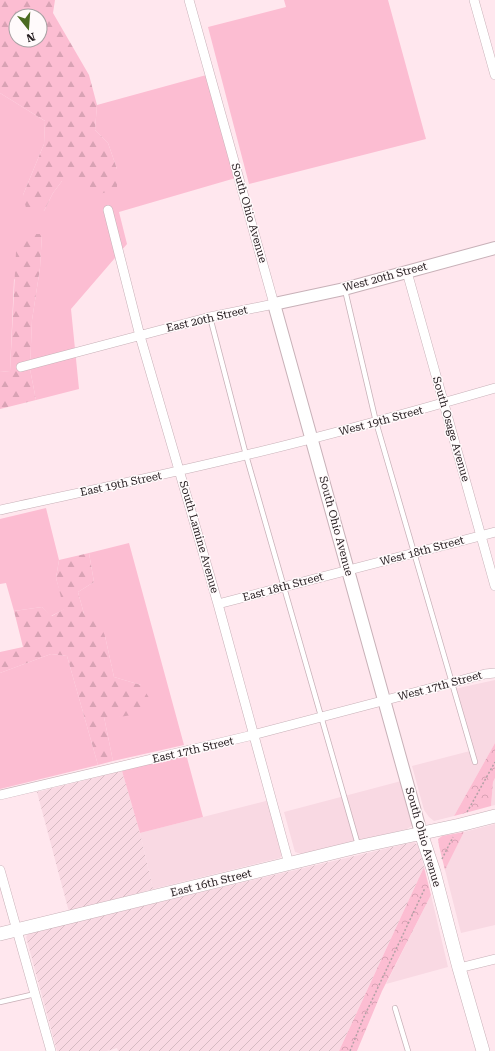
<svg xmlns="http://www.w3.org/2000/svg" width="495" height="1051" viewBox="0 0 495 1051" font-family="'Roboto Serif',serif">
<style>
.built{fill:#f9d9e3}
.industrial{fill:url(#industrial-furrows)}
.grass{fill:#fcbdd2}
.forest{fill:url(#forest-firs);fill-rule:evenodd}
.park{fill:url(#park-crowns)}
.lines{fill:none;stroke-linecap:round;stroke-linejoin:round}
.service-casing{stroke:#c8b1b8;stroke-width:6}
.minor-casing{stroke:#c8b1b8;stroke-width:10}
.tertiary-casing{stroke:#c8b1b8;stroke-width:14}
.secondary-casing{stroke:#c8b1b8;stroke-width:14}
.path{stroke:#b3a1a6;stroke-width:1.5;stroke-dasharray:2 2;stroke-linecap:butt}
.service{stroke:#fff;stroke-width:4.5}
.minor{stroke:#fff;stroke-width:9}
.tertiary{stroke:#fff;stroke-width:12}
.secondary{stroke:#fff;stroke-width:13}
.labels{text-anchor:middle;dominant-baseline:central;stroke-width:3;stroke-linejoin:round;paint-order:stroke}
.street-label{font-size:11px;fill:#241c1f;stroke:#fffafb}
</style>
<defs>
<pattern id="industrial-furrows" width="10" height="10" patternUnits="userSpaceOnUse"><rect width="10" height="10" fill="#f9d9e3"/><path d="M-1 1l2-2M0 10L10 0M9 11l2-2" fill="none" stroke="#d5bac2"/></pattern>
<pattern id="forest-firs" width="22" height="20" patternUnits="userSpaceOnUse"><rect width="22" height="20" fill="#fcbdd2"/><path d="M5 1l3.5 6h-7zM16 11l3.5 6h-7z" fill="#d8a2b4"/></pattern>
<pattern id="park-crowns" width="20" height="18" patternUnits="userSpaceOnUse"><rect width="20" height="18" fill="#fcbdd2"/><path d="M2 6a3 3 0 1 1 6 0M12 15a3 3 0 1 1 6 0" fill="none" stroke="#d8a2b4"/></pattern>
</defs>
<rect width="100%" height="100%" fill="#ffe7ee"/>
<!-- built -->
<path class="built" d="M495,680V743L454,816L434,821L429,817L424,810L412,766L470,751L454,689Z
M495,778V805L491,806L493,782Z
M405,780L413,825L407,829L301,854L295,852L284,812Z
M270,800L283,852L280,858L153,889L140,833Z
M495,824V925L461,933L445,870L464,832Z
M431,895L448,967L386,984Z"/>
<!-- industrial -->
<path class="industrial" d="M122,771L140,833L153,889L69,912L37,792Z
M414,842L418,845L424,867L339,1051H118L117,1048L107,1051H57L26,937L29,933Z"/>
<!-- grass -->
<path class="grass" d="M284,0H388L426,139L249,184L208,27L286,7Z
M210,74L239,177L119,212L127,244L71,309L79,389L36,400L30,369L32,320L40,268L42,234L14,280L10,371L0,372V93L45,121L44,144L23,195L44,211L53,193L62,181H86L117,169L108,143L95,130L97,105Z
M46,508L59,560L56,578L65,609L51,616L42,607L14,611L6,583L0,584V519Z
M129,543L184,745L113,761L104,717H119L141,685L114,677L105,636L84,614L78,592L94,582L89,553Z
M51,654L67,656L98,765L0,789V673Z
M186,754L203,817L140,833L122,771Z"/>
<!-- forest -->
<path class="forest" d="M0,0H55L53,13L89,75L97,105L95,130L108,143L117,169V189L96,195L86,181H62L53,193L44,211L26,208L23,195L44,144L45,121L0,93ZM16,16H40V40H16Z
M26,234H42L40,268L32,320L30,369L36,400L0,409V372L10,371L16,252Z
M89,553L94,582L78,592L84,614L96,615L105,636L114,677L141,685L153,704L145,713L119,717H104L113,761L98,765L67,656L51,654L0,673V652L23,647L14,611L42,607L52,616L64,609L56,578L59,560Z"/>
<!-- park -->
<path class="park" d="M495,743V778L493,782L491,806L454,816Z
M464,832L445,870L439,846L438,839L442,836Z
M424,867L431,895L382,991L357,1051H339Z"/>
<g class="lines">
<!-- service casing -->
<g class="service-casing">
<path id="service" d="M345,290L376,422L475,762
M210,317L246,455L358,845
M0,1002L35,994
M395,1008L408,1051"/>
</g>
<!-- minor casing -->
<g class="minor-casing">
<path id="minor" d="M474,0L495,75
M108,210L140,336L218,604L289,864
M407,272L495,586
M21,367L210,317L274,304L189,0
M0,510C82,492 164,475 246,455C330,435 412,412 495,388
M218,604L495,532
M0,795L253,735L485,674L495,673
M0,870L51,1051
M459,968L495,959"/>
</g>
<!-- tertiary casing -->
<g class="tertiary-casing">
<path id="tertiary" d="M421,833L274,304L344,289L495,248"/>
</g>
<!-- secondary casing -->
<g class="secondary-casing">
<path id="secondary" d="M421,833L434,872L459,968L483,1051
M0,934L357,847L460,825L495,816"/>
</g>
<!-- path -->
<path class="path" d="M467,812L495,762
M442,859L453,837
M350,1051L363,1019L425,888"/>
<!-- service -->
<use href="#service" class="service"/>
<!-- minor -->
<use href="#minor" class="minor"/>
<!-- tertiary -->
<use href="#tertiary" class="tertiary"/>
<!-- secondary -->
<use href="#secondary" class="secondary"/>
</g>
<g class="labels">
<!-- street labels -->
<g class="street-label">
<text transform="translate(249 213) rotate(74)">South Ohio Avenue</text>
<text transform="translate(385 277) rotate(-15)">West 20th Street</text>
<text transform="translate(207 319) rotate(-13)">East 20th Street</text>
<text transform="translate(381 421) rotate(-15)">West 19th Street</text>
<text transform="translate(451 429) rotate(74)">South Osage Avenue</text>
<text transform="translate(121 484) rotate(-12)">East 19th Street</text>
<text transform="translate(336 526) rotate(75)">South Ohio Avenue</text>
<text transform="translate(199 537) rotate(74)">South Lamine Avenue</text>
<text transform="translate(422 551) rotate(-15)">West 18th Street</text>
<text transform="translate(283 587) rotate(-15)">East 18th Street</text>
<text transform="translate(440 686) rotate(-15)">West 17th Street</text>
<text transform="translate(193 750) rotate(-13)">East 17th Street</text>
<text transform="translate(423 837) rotate(74)">South Ohio Avenue</text>
<text transform="translate(211 883) rotate(-14)">East 16th Street</text>
</g>
</g>
<!-- north arrow -->
<g transform="translate(28 28) rotate(163)"><circle r="19" fill="#fffafb" stroke="#a7a1a3"/>
<path d="M0-3L7 15L0 10L-7 15Z" fill="#4b6b22"/>
<text y="-6" font-size="11" font-weight="bold" text-anchor="middle" fill="#241c1f">N</text>
</g>
</svg>
